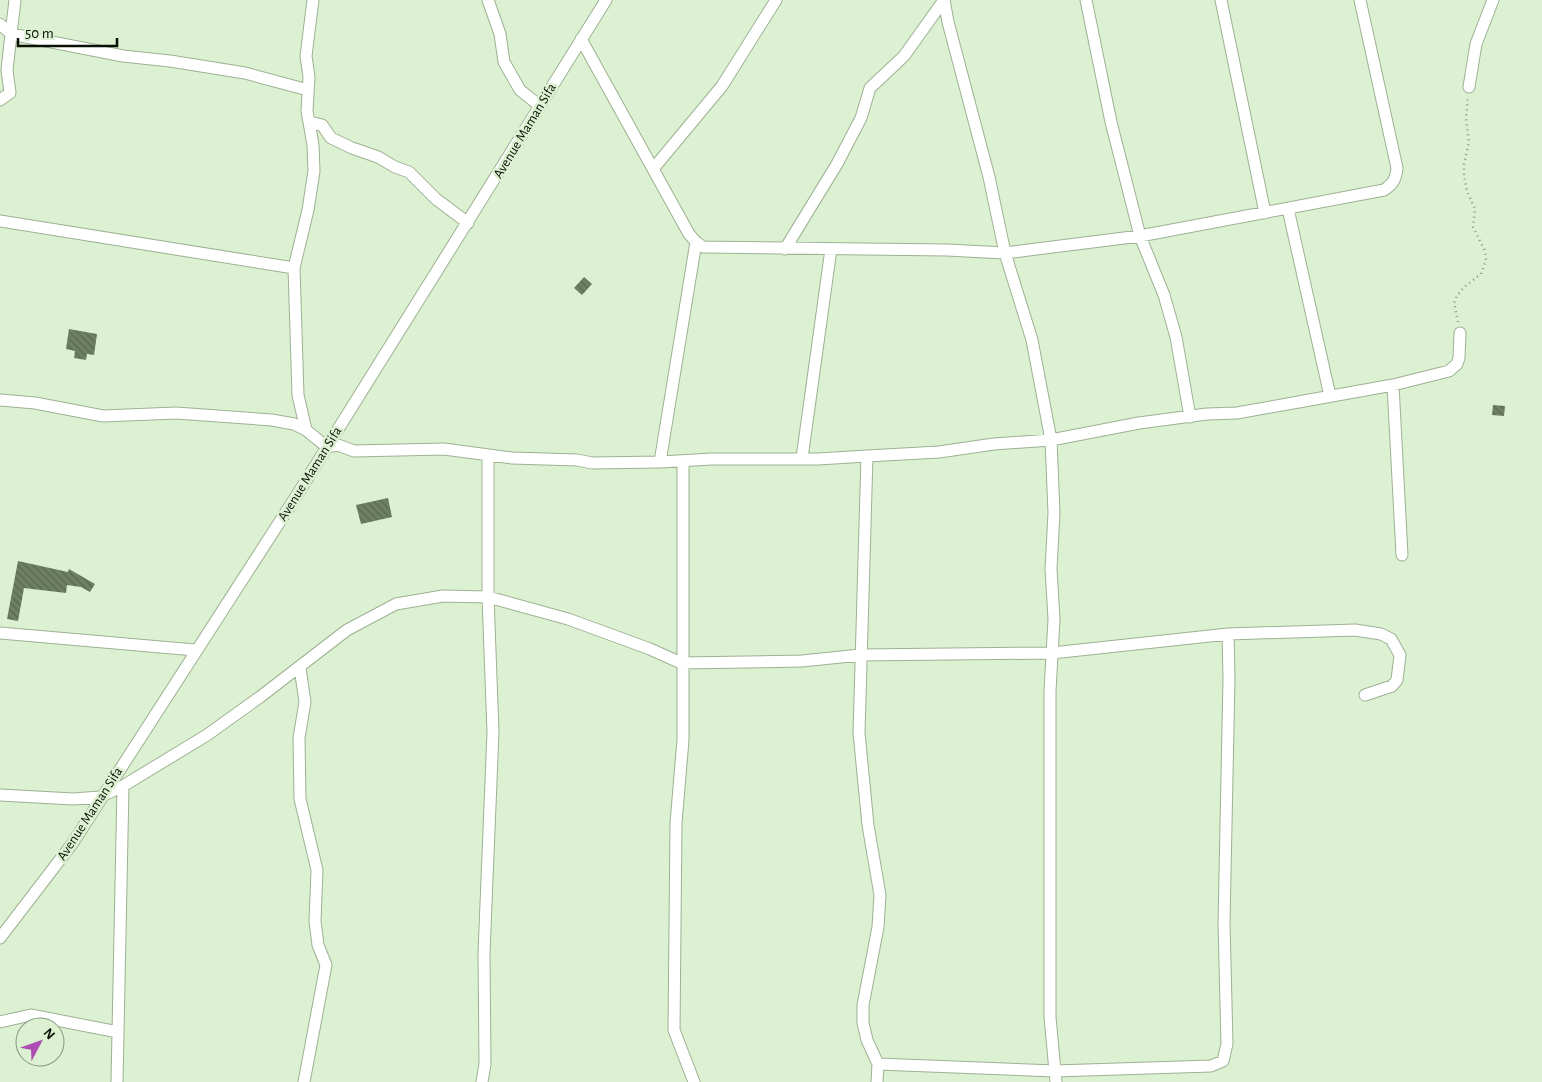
<svg xmlns="http://www.w3.org/2000/svg" width="1542" height="1082" viewBox="0 0 1542 1082" font-family="'Alegreya Sans',sans-serif">
<style>
.building{fill:url(#building-back-hatch)}
.lines{fill:none;stroke-linecap:round;stroke-linejoin:round}
.street-casing{stroke:#9db193;stroke-width:13}
.path{stroke:#8a9982;stroke-width:2.5;stroke-dasharray:1 4;stroke-linecap:butt}
.street{stroke:#fff;stroke-width:11}
.labels{text-anchor:middle;dominant-baseline:central;stroke-width:5;stroke-linejoin:round;paint-order:stroke}
.street-label{font-size:14px;fill:#0a1006;stroke:#dcf1d1}
</style>
<defs>
<pattern id="building-back-hatch" width="6" height="6" patternUnits="userSpaceOnUse" patternTransform="scale(1.25)"><rect width="6" height="6" fill="#6e8064"/><path d="M-1 5l2 2M0 0l6 6M5-1l2 2" fill="none" stroke="#596750"/></pattern>
</defs>
<rect width="100%" height="100%" fill="#dcf1d1"/>
<!-- building -->
<path class="building" d="M584,277L592,284L582,295L574,288Z
M69,329L97,334L94,355L87,354L86,360L74,358L75,351L66,349Z
M1493,405L1505,406L1504,416L1492,415Z
M388,498L392,517L361,524L356,505Z
M18,561L68,572L69,569L95,584L90,592L81,587L67,585L66,593L24,588L18,621L7,619Z"/>
<g class="lines">
<!-- street casing -->
<g class="street-casing">
<path id="street" d="M15,0L11,34L123,56L170,61L245,73L308,90
M488,0L500,34L504,62L520,90L540,106
M944,0L948,22L989,177L1005,253L1032,340L1051,440L1054,513L1051,569L1054,619L1050,691V1017L1056,1082
M1086,0L1111,122L1140,236L1164,295L1176,337L1190,417
M1221,0L1265,213
M0,24L11,34L7,70L10,93L0,100
M581,39L689,234L696,242L703,247L947,250L1005,253L1140,236L1384,190C1393,184 1396,179 1397,168L1360,0
M1469,87L1476,44L1493,0
M310,122L322,125L331,138L352,148L378,157L395,167L409,172L436,199L468,223
M653,169L722,86L776,0
M1288,209L1330,396
M0,221L294,268
M785,249L837,164L861,118L870,88L904,56L944,0
M1393,385L1402,555
M0,400L35,403L103,416L176,413L272,420L294,424L306,430L327,447L338,445L354,451L444,449L512,458L577,460L592,463L660,462L712,459H818L867,456L939,452L994,444L1051,440L1139,423L1207,414L1237,413L1304,401L1393,385L1449,371L1457,364L1459,358L1460,333
M306,430L298,395L294,268L308,210L314,171L313,145L307,111L309,77L306,56L313,0
M867,456L859,733L868,825L880,895L878,927L863,1005V1023L867,1040L878,1064L877,1082
M802,458L831,249
M683,461V740L676,823L674,1030L694,1082
M660,462L696,242
M0,633L195,650
M300,668L305,702L299,738L300,799L317,870L315,921L318,945L326,965L304,1082
M0,795L73,799L100,797L123,786L207,735L260,697L347,630L396,604L443,596L488,597L568,619L650,649L681,663L802,661L860,655L1052,653L1228,634L1355,630L1381,634L1391,639L1400,655L1397,680L1392,686L1365,695
M0,938L72,844L297,495L606,0
M0,1022L31,1015L118,1032
M878,1064L1055,1071L1211,1066L1223,1061L1227,1044L1224,923L1229,678L1228,634
M117,1082L123,786
M482,1082L485,1064L484,953L493,732L488,597V455"/>
</g>
<!-- path -->
<path class="path" d="M1458,322L1454,303L1457,296L1464,287L1481,274L1486,260L1485,251L1473,227L1475,209L1467,191L1464,175V164L1469,142L1466,118L1468,97"/>
<!-- street -->
<use href="#street" class="street"/>
</g>
<g class="labels">
<!-- street labels -->
<g class="street-label">
<text transform="translate(525 131) rotate(-59)">Avenue Maman Sifa</text>
<text transform="translate(310 474) rotate(-58)">Avenue Maman Sifa</text>
<text transform="translate(90 814) rotate(-57)">Avenue Maman Sifa</text>
</g>
</g>
<!-- north arrow -->
<g transform="translate(40 1042) rotate(49)"><circle r="24" fill="#dcf1d1" stroke="#889780"/>
<path d="M0-4L9 19L0 12L-9 19Z" fill="#ae4db4"/>
<text y="-8" font-size="14" font-weight="bold" text-anchor="middle" fill="#0a1006">N</text>
</g>
<!-- scale -->
<path d="M18 38v8h99v-8" fill="none" stroke="#0a1006" stroke-width="2.5"/>
<text x="25" y="38" font-size="15" fill="#0a1006" stroke="#dcf1d1" stroke-width="4" paint-order="stroke">50 m</text>
</svg>
